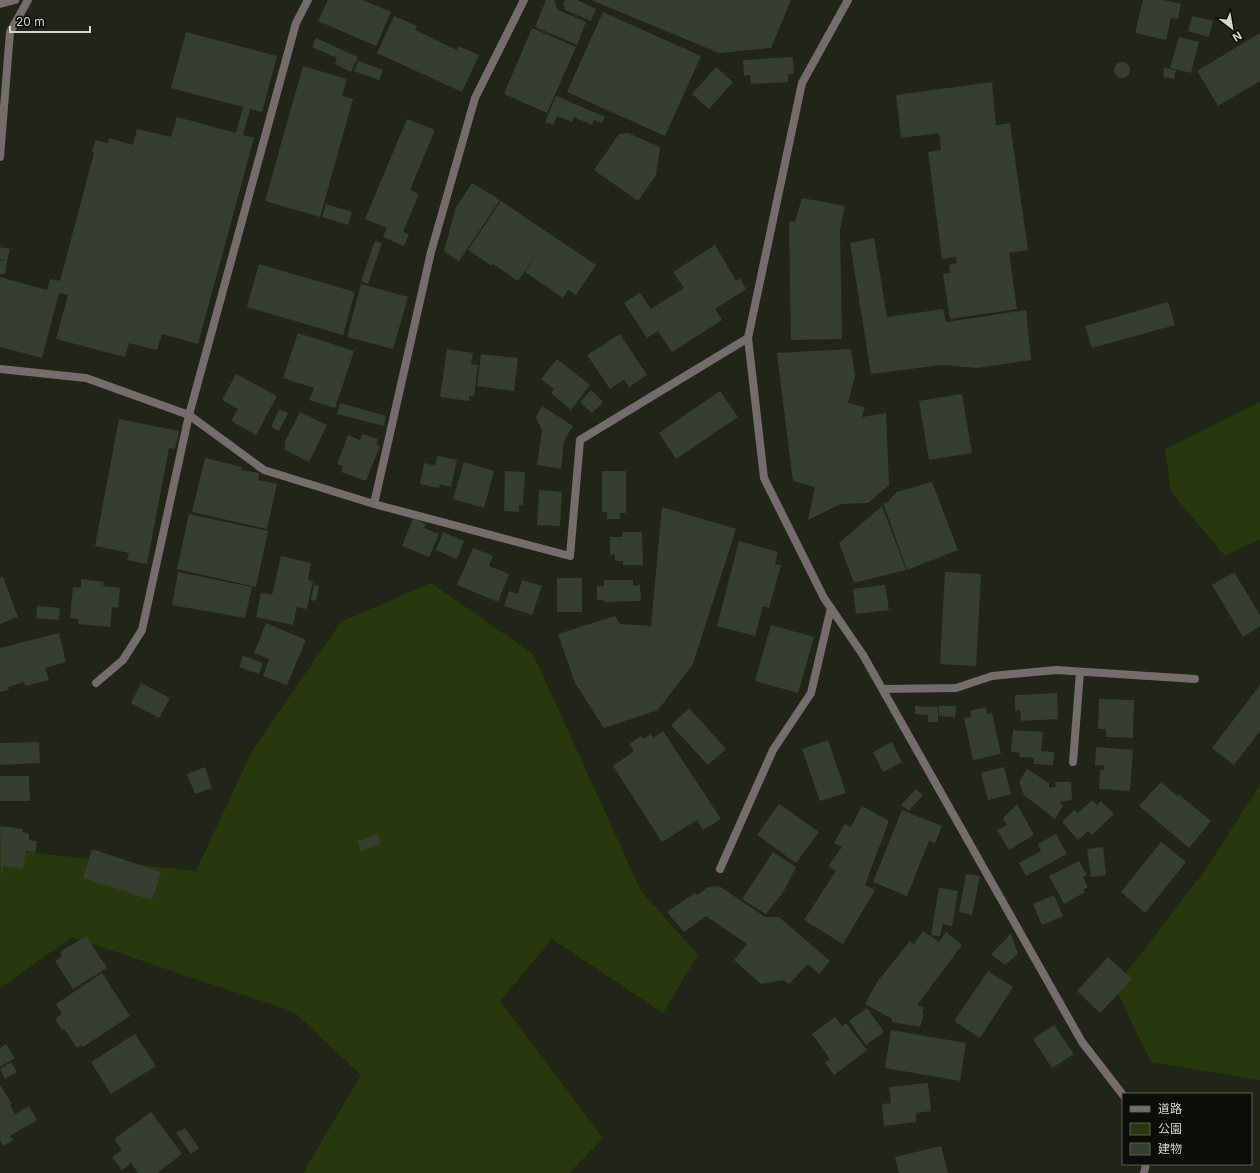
<svg xmlns="http://www.w3.org/2000/svg" width="1260" height="1173" viewBox="0 0 1260 1173" font-family="Inter,'Noto Sans JP',sans-serif">
<style>
.green{fill:#29380c}
.building{fill:#373d2f}
.lines{fill:none;stroke-linecap:round;stroke-linejoin:round}
.street{stroke:#756c6e;stroke-width:8}
</style>
<rect width="100%" height="100%" fill="#202518"/>
<!-- green -->
<path class="green" d="M1260,402V539L1225,556L1171,492L1165,449Z
M431,583L533,654L641,891L698,955L663,1013L552,939L500,1001L603,1138L569,1173H303L361,1075L294,1012L72,937L0,988V849L196,871L252,751L341,622Z
M1260,785V1080L1151,1062L1115,987L1204,872Z"/>
<!-- building -->
<path class="building" d="M328,0H363L391,12L376,46L318,21Z
M546,0H554L558,10L586,22L577,45L535,27Z
M565,0H577L596,9L591,21L565,10L563,4Z
M591,0H791L771,48L719,53Z
M1143,0H1163L1181,4L1178,19L1171,18L1166,40L1135,33Z
M603,12L701,56L665,136L567,92Z
M394,16L417,26L415,30L457,50L458,46L479,55L462,92L377,53Z
M1192,16L1213,21L1209,37L1188,31Z
M532,28L576,47L547,113L504,94Z
M186,32L277,56L262,112L250,109L243,135L254,138L198,344L162,334L157,350L129,343L125,357L56,339L68,295L59,293L42,358L0,347V277L47,290L50,279L60,281L94,153L92,152L96,140L108,143L109,138L133,145L137,129L171,137L177,117L236,133L243,107L171,88Z
M1260,33V81L1218,106L1197,71Z
M1179,37L1199,42L1191,73L1170,68Z
M316,38L358,57L351,72L335,64L337,58L312,47Z
M793,57L794,74H788V82L751,84L750,75L744,76L743,60Z
M358,61L383,70L379,80L354,71Z
M1114 70a8 8 0 1 1 16 0a8 8 0 1 1-16 0Z
M303,66L347,79L342,96L353,99L320,217L265,201Z
M716,67L733,82L709,109L692,94Z
M1164,68L1176,70L1174,79L1163,77Z
M992,82L996,125L1010,123L1028,250L1009,253L1017,309L950,319L943,274L950,273L949,265L957,263L956,257L942,259L928,152L941,150L939,133L901,138L896,95Z
M556,96L605,117L602,123L594,120L592,125L574,117L572,122L557,116L553,125L545,122Z
M407,119L435,130L410,190L419,194L403,232L409,234L404,246L383,237L387,228L365,219Z
M628,133L660,147L656,175L638,201L594,170L619,134Z
M472,183L500,200L459,261L444,251L456,207Z
M802,198L845,206L840,229L842,339L791,340L789,221L795,222Z
M501,201L596,265L576,295L568,290L563,298L525,272L542,246L518,281L493,264L492,266L468,250Z
M326,204L352,212L348,225L322,217Z
M874,238L887,317L943,309L946,322L1026,310L1031,360L977,368L942,365L871,374L850,243Z
M375,241L382,243L368,284L361,281Z
M715,245L736,281L740,278L746,289L715,309L722,320L672,352L658,331L647,338L624,303L640,293L651,309L684,288L673,272Z
M0,247L10,249L7,261L0,259Z
M0,260L7,261L5,274H0Z
M259,264L355,292L343,335L247,307Z
M361,284L408,297L393,349L347,337Z
M1168,302L1175,325L1092,348L1085,326Z
M298,333L354,351L335,408L309,400L314,388L283,378Z
M620,334L647,375L629,387L624,380L610,389L587,355Z
M447,349L473,353L471,364L478,365L474,396H469V401L440,397Z
M851,349L855,375L848,403L865,407L862,417L886,413L889,485L868,503L841,504L808,520L815,487L793,481L777,353Z
M481,354L518,358L514,391L477,386Z
M557,359L590,385L571,410L551,393L554,389L541,379Z
M236,374L277,396L256,435L231,421L238,409L222,400Z
M591,390L603,402L592,413L580,402Z
M720,391L738,417L676,459L659,433Z
M962,394L972,453L929,460L919,401Z
M340,403L386,416L384,426L337,414Z
M542,406L573,426L564,441L561,469L537,465L542,431L536,417Z
M279,409L288,413L279,431L271,427Z
M300,412L327,425L309,462L284,449L286,444L284,443Z
M119,419L179,431L175,449L169,448L147,564L127,560L129,553L95,546Z
M362,434L378,439L376,444L380,446L366,481L341,472L343,466L337,464L348,435L360,440Z
M437,456L457,460L451,487L440,484L439,488L420,484L424,463L435,466Z
M205,458L242,467L241,470L259,473L258,480L277,484L267,529L192,512Z
M464,462L494,471L484,508L453,499Z
M505,471L525,472L523,505H519V512L504,511Z
M602,471H626V513H620V519H607V512H602Z
M932,482L958,550L907,570L883,503L889,502V500L897,492Z
M539,490L562,492L560,526L537,525Z
M882,506L906,570L854,583L839,543Z
M662,507L736,529L693,664L658,710L604,728L575,683L558,634L615,616L620,624L651,626Z
M189,514L268,531L256,587L177,569Z
M413,518L426,524L424,528L439,534L429,557L402,546Z
M443,532L464,541L457,559L436,550Z
M622,532H642L643,565H623V561H615V554L610,555V537H622Z
M739,541L778,552L775,564L781,565L769,608L763,606L755,636L717,626Z
M473,548L493,556L489,566L509,574L498,602L457,585Z
M281,556L311,563L308,580L313,581L307,609L297,607L293,625L256,617L261,593L272,595Z
M178,572L252,587L245,618L172,605Z
M945,572L981,574L976,666L940,664Z
M1234,572L1260,615V626L1243,637L1212,585Z
M3,577L18,617L0,624V578Z
M557,578H582V612H557Z
M81,579L104,582L103,586L120,588L118,608L112,607L110,627L78,624V619L70,618L73,587L81,588Z
M522,580L542,586L532,615L504,606L509,591L518,594Z
M604,580H633V586L640,585L641,601L604,602L603,600H597V586H604Z
M314,585L319,586L316,601L311,600Z
M885,585L889,610L856,614L853,589Z
M37,606L60,608L59,620L36,618Z
M266,623L306,640L287,685L263,676L269,659L254,653Z
M771,625L814,637L798,693L755,681Z
M59,633L66,662L45,668L49,680L25,686L24,682L8,687L9,690L0,692V648Z
M243,656L263,663L259,674L239,667Z
M141,683L170,698L159,718L131,703Z
M1260,685V731L1234,765L1212,748Z
M1057,693L1058,719L1021,721L1020,710L1015,711V695Z
M1099,699L1134,700L1133,738L1106,737V729H1098Z
M915,706L938,707V722H928V715L915,714Z
M939,706H956L955,717L939,716Z
M986,707L987,714L992,713L1001,754L973,760L964,718L971,717L970,711Z
M689,708L726,749L708,765L671,725Z
M1013,730L1043,732L1041,751L1054,752L1053,765L1034,764V758L1019,757L1020,753L1011,752Z
M663,731L721,819L703,830L697,820L662,842L613,766L634,751L629,744L641,736L643,739L651,734L653,738Z
M828,740L846,793L820,801L802,749Z
M39,742L40,763L0,765V743Z
M892,742L902,762L883,772L873,752Z
M1096,747L1133,750L1130,791L1099,789L1100,770H1104V766L1095,765Z
M205,767L212,788L195,794L187,774Z
M1004,767L1011,794L988,800L981,773Z
M1027,769L1049,783V788L1056,787L1055,782H1071L1072,800L1059,802L1063,806L1055,819L1024,795L1019,782Z
M0,776H29L30,801H0Z
M1161,782L1177,796L1178,794L1211,821L1189,848L1139,806Z
M916,789L923,795L909,811L901,805Z
M1092,800L1097,805L1101,801L1114,814L1092,835L1088,831L1078,840L1062,822L1074,810L1078,813Z
M779,804L819,832L796,863L757,835Z
M1017,804L1034,835L1009,850L997,830L1007,825L1003,818Z
M862,806L889,821L865,885L875,890L843,944L804,920L836,871L828,866L842,847L834,843L845,824L851,827Z
M902,810L942,826L935,843L929,841L907,896L873,882Z
M0,826L23,829L22,832L29,834V840L37,841L35,853L26,851L23,869L3,866L1,878Z
M378,834L381,844L361,851L357,841Z
M1056,834L1067,854L1026,876L1019,863L1041,851L1038,844Z
M1161,842L1186,862L1145,913L1121,892Z
M1103,847L1106,875L1091,877L1087,849Z
M92,849L161,872L152,900L83,878Z
M773,852L796,867L784,891L766,914L742,899Z
M1079,861L1087,875L1083,877L1088,887L1083,890L1085,892L1064,904L1049,876Z
M966,874L980,876L972,915L959,912Z
M719,886L765,917H779L830,961L819,974L808,964L789,984L783,980L761,984L734,960L747,944L706,916L684,932L667,912L695,893L697,895L708,887Z
M939,888L958,891L952,926L943,924L940,936L931,935Z
M1054,895L1063,916L1042,925L1033,904Z
M923,931L939,942L946,932L962,945L917,1005L924,1007L922,1015H924L920,1027L892,1022V1019L865,1004L877,982L910,941L914,944Z
M1011,934L1018,954L1005,965L991,954Z
M86,936L107,968L73,989L55,961L62,956L60,952Z
M1108,957L1132,979L1100,1013L1077,991Z
M988,971L1013,987L980,1038L954,1021Z
M102,973L130,1016L83,1047L81,1045L77,1048L64,1029L62,1030L55,1019L62,1014L56,1004Z
M867,1008L884,1032L866,1045L849,1021Z
M835,1017L842,1026L846,1023L867,1050L834,1075L825,1063L830,1059L812,1034Z
M1054,1025L1074,1054L1052,1068L1033,1039Z
M891,1030L966,1043L960,1081L885,1068Z
M135,1034L156,1066L111,1094L91,1062Z
M6,1044L15,1058L0,1067V1048Z
M11,1062L17,1072L5,1079L0,1069Z
M928,1083L931,1111L916,1113V1122L884,1126L882,1104L891,1103L889,1087Z
M0,1085L12,1104L10,1105L15,1114L8,1119L29,1106L37,1120L10,1136L13,1140L3,1146L0,1140Z
M151,1112L182,1154L157,1173H138L131,1163L122,1170L112,1157L122,1150L114,1139Z
M185,1128L199,1148L191,1154L176,1133Z
M941,1146L948,1173H899L895,1157Z"/>
<g class="lines">
<!-- street -->
<path class="street" d="M848,0L802,83L748,338L764,478L824,598L863,655L1082,1042L1123,1095
M0,4L15,0
M0,157L10,32L28,0
M0,369L86,378L189,415L264,470L374,504L570,556L580,440L748,338
M374,504L431,252L475,98L524,0
M96,683L123,660L142,630L189,415L296,23L308,0
M883,689L956,688L992,676L1056,670L1195,679
M1073,762L1080,672
M720,869L773,750L811,693L831,608
M1144,1173L1146,1164"/>
</g>
<!-- legend -->
<rect x="1122" y="1093" width="130" height="72" fill="#0b0d08" stroke="#5b5e57"/>
<rect x="1130" y="1106" width="20" height="6" fill="#756c6e" stroke="#5b5e57"/>
<text x="1158" y="1113" font-size="12" fill="#d3d7cd">道路</text>
<rect x="1130" y="1123" width="20" height="12" fill="#29380c" stroke="#5b5e57"/>
<text x="1158" y="1133" font-size="12" fill="#d3d7cd">公園</text>
<rect x="1130" y="1143" width="20" height="12" fill="#373d2f" stroke="#5b5e57"/>
<text x="1158" y="1153" font-size="12" fill="#d3d7cd">建物</text>
<!-- north arrow -->
<g transform="translate(1232 28) rotate(149)" stroke="#0b0d08" stroke-width="3" paint-order="stroke">
<path d="M0-3L7 15L0 10L-7 15Z" fill="#d3d7cd"/>
<text y="-6" font-size="11" font-weight="bold" text-anchor="middle" fill="#d3d7cd">N</text>
</g>
<!-- scale -->
<path d="M10 26v6h80v-6" fill="none" stroke="#d3d7cd" stroke-width="2"/>
<text x="16" y="26" font-size="12" fill="#d3d7cd" stroke="#0b0d08" stroke-width="3" paint-order="stroke">20 m</text>
</svg>
